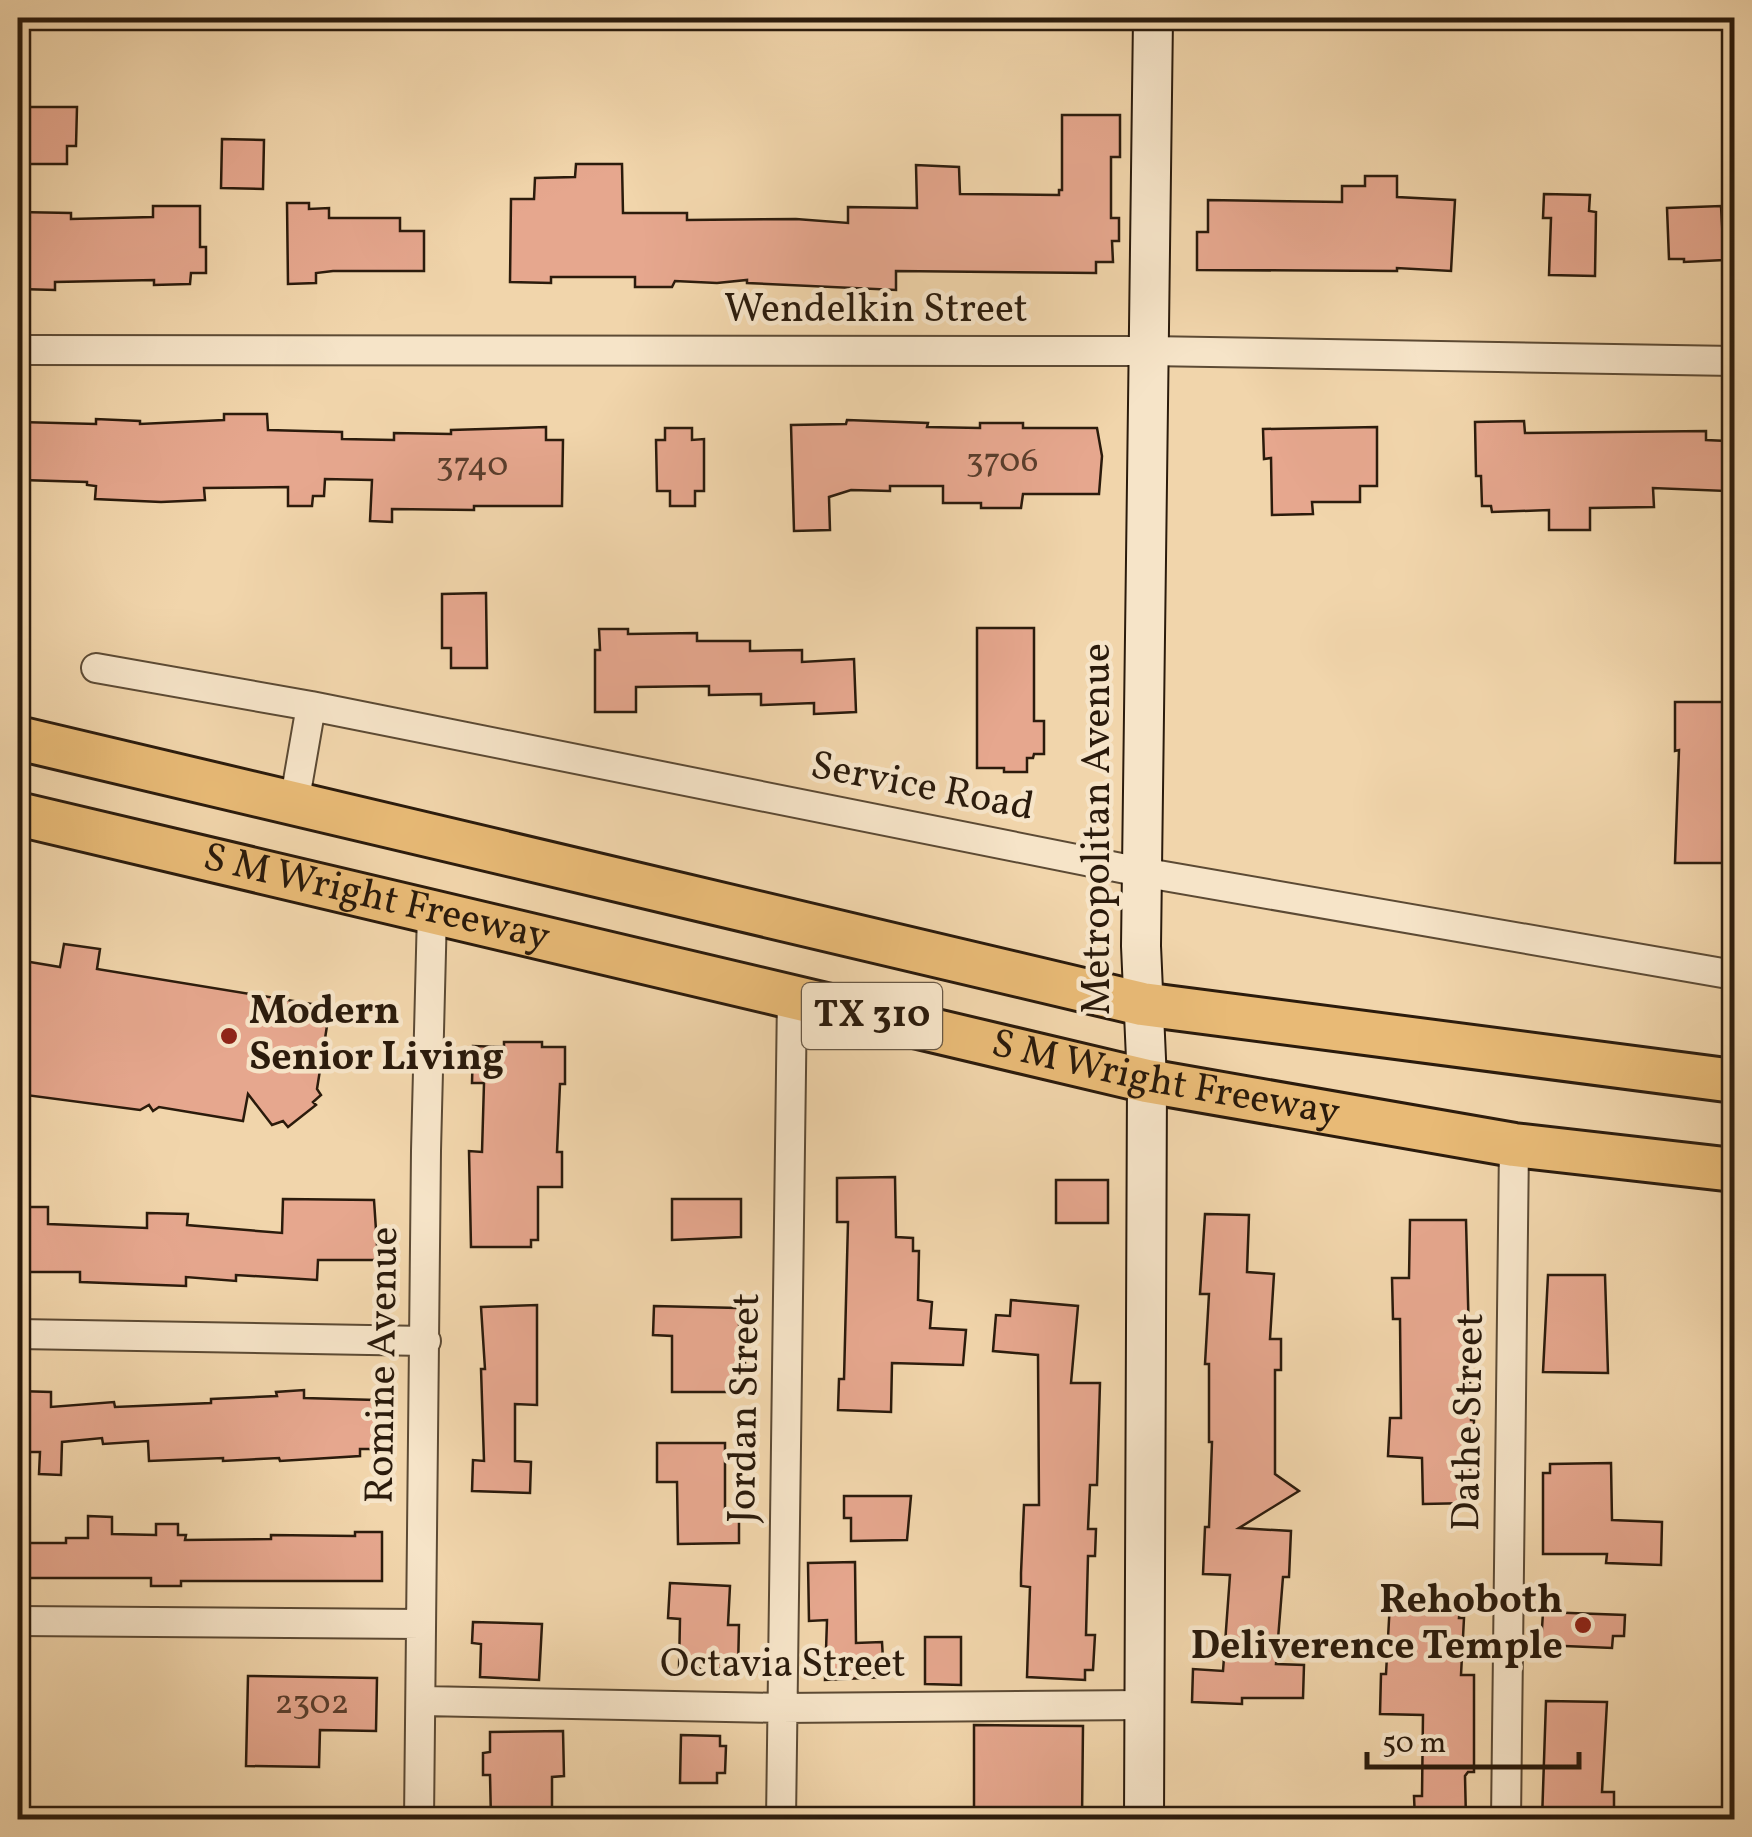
<svg xmlns="http://www.w3.org/2000/svg" width="1752" height="1837" viewBox="0 0 1752 1837" font-family="Vollkorn,serif">
<style>
.building{fill:#e6a78e;stroke:#2b1b0c;stroke-width:2.5}
.lines{fill:none;stroke-linecap:round;stroke-linejoin:round}
.street-casing{stroke:#5c4a34;stroke-width:32}
.secondary-casing{stroke:#2b1b0c;stroke-width:42}
.primary-casing{stroke:#2b1b0c;stroke-width:48}
.street{stroke:#f6e4c8;stroke-width:28}
.secondary{stroke:#f6e4c8;stroke-width:38}
.primary{stroke:#e8ba76;stroke-width:42}
.poi-dot{fill:#8f2418;stroke:#f6e4c8;stroke-width:4}
.labels{text-anchor:middle;dominant-baseline:central;stroke-width:9;stroke-linejoin:round;paint-order:stroke}
.number-label{font-size:35px;fill:#5a3e2c}
.shield{fill:#f6e4c8;stroke:#685744;stroke-width:2.5}
.shield-label{font-size:38px;font-weight:bold;fill:#2b1b0c}
.street-label{font-size:40px;fill:#2b1b0c;stroke:#f6e4c8}
.poi-label{font-size:40px;font-weight:bold;fill:#2b1b0c;stroke:#f6e4c8;text-anchor:start}
</style>
<rect width="100%" height="100%" fill="#f1d5ab"/>
<filter id="stains"><feTurbulence type="fractalNoise" baseFrequency=".002" numOctaves="4"/><feColorMatrix values="0 0 0 0 .2 0 0 0 0 .09 0 0 0 0 .02 0 0 0 .5 -.17"/></filter>
<radialGradient id="worn" r=".72"><stop offset=".6" stop-color="#630" stop-opacity="0"/><stop offset="1" stop-color="#630" stop-opacity=".3"/></radialGradient>
<!-- building -->
<path class="building" d="M18,107H77L76,146H67V164H22L21,147H18Z
M1062,115H1120V157H1111V218H1119V241H1112L1113,262H1096V273L896,271V290L747,283V280L717,283L675,281L672,287H635V277H551V283L510,282L511,199H534L535,178L575,177L576,164H622L623,213H687V220L796,219L848,223V207L917,208L916,165L959,167L960,194L1059,195V190H1062Z
M222,139L264,140L263,189L221,188Z
M1365,176H1397V197L1455,200L1451,271L1397,268V271L1197,270V232H1208V200L1342,202V186H1365Z
M1544,194L1590,195L1589,211L1596,212L1595,276L1549,275L1551,218H1543Z
M287,203H309V209L329,208V218H400V231H424V271H333L316,273V283L288,284Z
M153,206H200V247H206V273H191L190,284L154,285V280L55,282V290L20,289L18,212L71,213V219L153,217Z
M1721,206L1724,260L1684,262V259H1669L1667,208Z
M224,414H267L268,430L342,432V439L394,440V433L451,434V430L546,427V440H563L562,506H474V510L392,509V522L370,521L372,480L325,479L324,496H313L312,506H288V487L204,488L205,500L161,502L95,499L96,486L87,485V482L22,480L24,444H19L20,422L96,424V419L140,421V424L224,420Z
M847,420L928,423L927,427L980,428V423H1023V428H1097L1102,456L1099,494H1023L1021,508H981V503H943V486H890V491L851,490L829,497L830,530L794,531L791,425L846,424Z
M1524,421L1525,433L1706,431V440L1727,441L1726,491L1653,488L1654,507L1590,508V530H1549V510L1492,512L1491,506H1482L1481,476H1476L1475,422Z
M1377,427V486H1360V502H1312L1313,514L1272,515L1271,458L1264,459L1263,429Z
M665,428H692V440L704,439V491H695V506H670V491H657L656,440H665Z
M486,593L487,668H451V648H442V594Z
M977,628H1034V721H1044V754H1034L1033,758H1027V772H1004V768H977Z
M599,629H628V634L697,633V641H750V651L802,650V662L854,659L856,712L814,714V703L761,705V694L709,695V686L636,687V712H595V650H600Z
M1675,702H1734V753H1728V813H1734V863H1675L1679,750L1675,751Z
M64,944L100,949L97,969L330,1007L317,1089L321,1095L313,1102L316,1105L288,1127L283,1121L272,1125L248,1094L243,1121L159,1107L153,1111L149,1105L140,1110L18,1094V960L60,967Z
M504,1042H542V1047H565V1084H560L557,1152H562V1187H538V1240H531V1247H471L469,1151L482,1152L484,1083H472L473,1046L504,1047Z
M895,1177L896,1237L913,1238V1251H919L918,1300L932,1302L930,1328L966,1330L963,1365L892,1363L891,1412L838,1410L839,1379H844L848,1222H837V1178Z
M1056,1180H1108V1223H1056Z
M283,1199L374,1200L378,1260H318L317,1280L236,1275V1281L186,1277V1286L80,1282V1272H18V1207H48V1224L147,1228V1213L188,1214L187,1225L282,1233Z
M672,1199H741V1237L672,1240Z
M1205,1214L1249,1215L1247,1272L1274,1274L1270,1339H1281V1370H1275V1474L1299,1491L1239,1528L1291,1531L1289,1577H1283L1276,1664L1304,1665L1303,1698H1242V1704L1192,1702L1193,1669L1223,1671L1230,1575L1203,1574L1205,1527H1209L1212,1442H1209V1364H1205L1209,1294H1200Z
M1410,1220H1466L1471,1420H1474L1473,1460H1470L1471,1503L1423,1504L1422,1458L1388,1456L1390,1418H1401L1400,1319H1393L1392,1278H1409Z
M1548,1275H1605L1608,1373L1543,1372Z
M1011,1300L1078,1306L1071,1383H1100L1097,1485H1090L1088,1529H1096L1095,1556H1088L1086,1635H1095L1093,1670H1085V1680L1027,1677L1030,1587L1021,1586V1573L1024,1505H1039L1038,1355L993,1351L996,1315L1010,1316Z
M537,1305V1405L515,1404V1461L531,1462L530,1493L472,1491L473,1460L484,1461L481,1369H485L481,1307Z
M654,1306L738,1308L741,1355H745V1392H672V1336L653,1335Z
M304,1390V1398L376,1400L375,1449H360V1456L280,1461L279,1458L223,1461V1458L149,1461L148,1441L103,1444L102,1438L62,1442L61,1475L39,1474L40,1452H19L18,1391L51,1392V1407L114,1402L115,1407L211,1403V1399L277,1396L276,1392Z
M657,1443H725V1513H739V1543L678,1544L677,1482H657Z
M1611,1463L1612,1520L1662,1522L1661,1565L1606,1563L1607,1554H1543V1473H1550V1464Z
M844,1496H911L907,1540L851,1541V1518H844Z
M88,1516L112,1517V1534L156,1535V1524H178V1535H186L185,1540L271,1539V1535L355,1536V1532H382V1581H181V1586H151V1578H18V1543H66V1538H88Z
M855,1562L856,1643L882,1642L884,1677L825,1680L827,1620L809,1621L808,1563Z
M670,1583L730,1586L728,1625H739L738,1669L679,1668L680,1619L668,1618Z
M1390,1602L1460,1606L1459,1618H1464L1461,1675H1474V1772H1468L1465,1776L1466,1820H1415L1414,1796H1422L1423,1715L1380,1714L1381,1674H1386Z
M1543,1612L1625,1615L1624,1636H1613L1612,1648L1541,1645Z
M473,1622L542,1624L539,1680L480,1677L481,1644L472,1643Z
M925,1637H961V1685L925,1684Z
M248,1676L377,1678L376,1731L320,1730L319,1767L246,1766Z
M1546,1701L1607,1702L1602,1792H1614V1820H1542Z
M974,1725L1083,1726L1082,1820H974Z
M563,1731L564,1776L552,1777V1820H491L490,1775H483V1753L490,1752V1732Z
M681,1735L720,1736V1746H726L725,1773H717V1783H680Z"/>
<g class="lines">
<!-- street casing -->
<g class="street-casing">
<path id="street" d="M18,350L1148,351L1734,361
M96,668L311,706L1141,872L1734,975
M294,804L311,706
M18,1334L426,1341
M18,1621L421,1624
M423,1701L782,1708L1143,1705
M419,1820L426,1151L432,912
M781,1820L792,997
M1506,1820L1514,1145"/>
</g>
<!-- secondary casing -->
<g class="secondary-casing">
<path id="secondary" d="M1144,1820L1147,1081L1141,946L1153,18"/>
</g>
<!-- primary casing -->
<g class="primary-casing">
<g id="primary">
<path d="M18,738L1142,1004L1734,1081"/>
<path id="s1" d="M18,814L1147,1081L1514,1145L1734,1170"/>
</g>
</g>
<!-- street -->
<use href="#street" class="street"/>
<!-- secondary -->
<use href="#secondary" class="secondary"/>
<!-- primary -->
<use href="#primary" class="primary"/>
</g>
<!-- markers -->
<g class="poi-dot">
<circle cx="229" cy="1036" r="10"/>
<circle cx="1583" cy="1625" r="10"/>
</g>
<g class="labels">
<!-- number labels -->
<g class="number-label">
<text x="1002" y="462">3706</text>
<text x="472" y="466">3740</text>
<text x="312" y="1704">2302</text>
</g>
<!-- shield labels -->
<rect class="shield" x="802" y="983" width="140" height="66" rx="8"/>
<g class="shield-label">
<text x="872" y="1016">TX 310</text>
</g>
<!-- street labels -->
<g class="street-label">
<text x="876" y="311">Wendelkin Street</text>
<text transform="translate(922 788) rotate(11)">Service Road</text>
<text transform="translate(1099 829) rotate(-90)">Metropolitan Avenue</text>
<text stroke="none"><textPath href="#s1" startOffset="368">S M Wright Freeway</textPath></text>
<text stroke="none"><textPath href="#s1" startOffset="1178">S M Wright Freeway</textPath></text>
<text transform="translate(384 1365) rotate(-89)">Romine Avenue</text>
<text transform="translate(746 1408) rotate(-89)">Jordan Street</text>
<text transform="translate(1470 1422) rotate(-89)">Dathe Street</text>
<text x="783" y="1666">Octavia Street</text>
</g>
<!-- poi labels -->
<g class="poi-label">
<text x="249" y="1013">Modern<tspan x="249" dy="46">Senior Living</tspan></text>
<text x="1563" y="1602" text-anchor="end">Rehoboth<tspan x="1563" dy="46">Deliverence Temple</tspan></text>
</g>
</g>
<!-- margin -->
<rect width="1752" height="1837" fill="none" stroke="#f1d5ab" stroke-width="60"/>
<rect x="20" y="20" width="1712" height="1797" fill="none" stroke="#2b1b0c" stroke-width="5"/>
<rect x="30" y="30" width="1692" height="1777" fill="none" stroke="#2b1b0c" stroke-width="2.5"/>
<!-- scale -->
<path d="M1367 1752v15h212v-15" fill="none" stroke="#2b1b0c" stroke-width="5"/>
<text x="1382" y="1752" font-size="30" fill="#2b1b0c" stroke="#f6e4c8" stroke-width="8" paint-order="stroke">50 m</text>
<rect width="100%" height="100%" filter="url(#stains)"/>
<rect width="100%" height="100%" fill="url(#worn)"/>
</svg>
